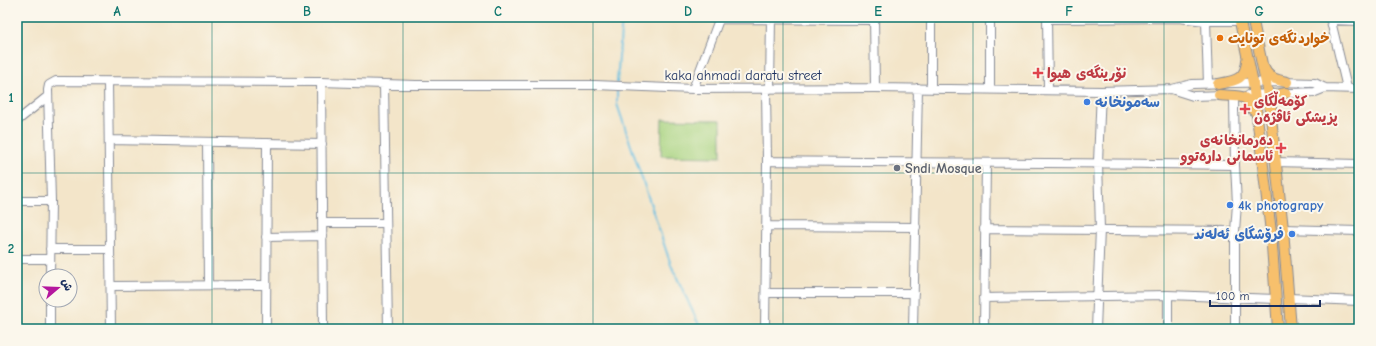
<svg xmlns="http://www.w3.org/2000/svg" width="1376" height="346" viewBox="0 0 1376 346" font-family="'Comic Neue','Playpen Sans Arabic',sans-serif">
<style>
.garden{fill:#a7d37f;stroke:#61816e}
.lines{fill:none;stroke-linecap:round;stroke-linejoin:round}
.stream{stroke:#65bfe2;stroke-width:2}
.minor-casing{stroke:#878a94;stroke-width:10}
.major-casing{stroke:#878a94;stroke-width:12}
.minor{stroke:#fff;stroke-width:8}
.major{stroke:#f7c06c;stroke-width:10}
.grid{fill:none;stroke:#0f766e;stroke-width:1;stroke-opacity:0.55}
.food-dot{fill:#e8710a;stroke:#fbf7ec;stroke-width:1.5}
.health-dot{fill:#e0444e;stroke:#fbf7ec;stroke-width:1.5}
.shop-dot{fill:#3f7fe0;stroke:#fbf7ec;stroke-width:1.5}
.worship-dot{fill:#6b7280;stroke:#fbf7ec;stroke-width:1.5}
.labels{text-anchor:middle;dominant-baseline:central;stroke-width:4;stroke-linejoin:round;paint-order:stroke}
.food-label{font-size:14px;font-weight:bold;fill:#c56008;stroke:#fbf7ec;text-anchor:start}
.health-label{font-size:14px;font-weight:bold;fill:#be3a42;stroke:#fbf7ec;text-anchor:start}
.street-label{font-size:14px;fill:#1b2f5e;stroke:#fbf7ec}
.shop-label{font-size:14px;font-weight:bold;fill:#366cbe;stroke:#fbf7ec;text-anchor:start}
.worship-label{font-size:14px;font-weight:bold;fill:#5b616d;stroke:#fbf7ec;text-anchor:start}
.neatline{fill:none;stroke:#0f766e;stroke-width:1.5}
.grid-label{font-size:13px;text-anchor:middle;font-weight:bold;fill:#0f766e}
</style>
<rect width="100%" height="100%" fill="#fbf7ec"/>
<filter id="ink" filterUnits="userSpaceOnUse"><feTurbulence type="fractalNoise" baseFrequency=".025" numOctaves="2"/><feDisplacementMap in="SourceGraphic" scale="8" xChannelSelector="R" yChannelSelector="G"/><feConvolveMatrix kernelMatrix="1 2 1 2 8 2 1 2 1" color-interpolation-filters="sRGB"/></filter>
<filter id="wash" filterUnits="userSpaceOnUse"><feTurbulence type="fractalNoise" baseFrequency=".012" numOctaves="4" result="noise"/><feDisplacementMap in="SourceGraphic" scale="16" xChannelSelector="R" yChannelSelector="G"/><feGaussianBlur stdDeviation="0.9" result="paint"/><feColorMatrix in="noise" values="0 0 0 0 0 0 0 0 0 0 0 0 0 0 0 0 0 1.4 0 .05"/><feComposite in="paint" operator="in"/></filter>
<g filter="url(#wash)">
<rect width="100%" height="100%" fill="#f3e5c9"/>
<!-- garden -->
<path class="garden" d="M662,119L721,120V157L661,156Z"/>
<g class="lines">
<!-- stream -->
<path class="stream" d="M617,83L622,17
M617,88V104L671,265L701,329"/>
</g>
</g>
<g filter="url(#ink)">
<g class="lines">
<!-- minor casing -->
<g class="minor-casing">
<path id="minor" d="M874,17L875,88
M931,17V88
M1047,17L1048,90
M1330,17L1347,88
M719,19L875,20
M1047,19L1178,18L1206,21H1240
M1330,20L1359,21
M1206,21L1208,84
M108,82L111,329
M321,82L323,329
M384,84L388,329
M693,89L720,17
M770,89L771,17
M990,89V17
M1174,90L1193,96L1225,95
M1249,95L1315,92L1325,88
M1234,97L1235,165L1237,204L1235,231V329
M17,121L48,96
M109,140L322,144
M207,142L208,285
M767,161C923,163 1079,162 1235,165
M1275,162L1359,164
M17,201H51
M323,223H386
M766,226L916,227
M984,229L1235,231
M1283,229L1359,231
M266,237L323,236
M50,249H110
M17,259H50
M50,276L51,201L48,90L49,85L56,81L321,82L416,85H595L693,89L875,88L1101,91L1172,89L1192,84L1280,82L1315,83L1325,88L1359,89
M111,286L266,285
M766,293H914
M984,298L1168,295L1276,299
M1289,298L1359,301
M50,329V300
M266,329L267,143
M765,329L767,161L766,89
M913,329L918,88
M984,329L986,163
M1096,329L1100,229L1098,162L1101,91
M1168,329V295"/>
</g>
<!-- major casing -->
<g class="major-casing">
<path id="major" d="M1239,17L1253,83L1271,232L1278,329
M1252,17L1266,83L1271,118L1283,229L1291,329
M1264,68C1268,78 1277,80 1287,82
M1218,84C1235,81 1246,80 1247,60
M1219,95C1235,97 1248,92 1253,110
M1271,108C1270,96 1275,95 1286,93"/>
</g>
<!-- minor -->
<use href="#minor" class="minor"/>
<!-- major -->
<use href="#major" class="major"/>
</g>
</g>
<!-- grid -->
<path class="grid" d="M212,17V329M403,17V329M593,17V329M783,17V329M973,17V329M1164,17V329M17,173H1359"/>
<!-- markers -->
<circle class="food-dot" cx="1220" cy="38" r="4"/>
<g class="health-dot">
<path d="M1036 67h4v4h4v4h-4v4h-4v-4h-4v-4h4z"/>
<path d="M1243 103h4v4h4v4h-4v4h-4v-4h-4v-4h4z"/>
<path d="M1279 142h4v4h4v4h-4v4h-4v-4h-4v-4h4z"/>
</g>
<g class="shop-dot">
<circle cx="1087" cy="102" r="4"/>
<circle cx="1230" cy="205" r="4"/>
<circle cx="1292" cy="234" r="4"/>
</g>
<circle class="worship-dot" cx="897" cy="168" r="4"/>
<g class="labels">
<!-- food labels -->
<g class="food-label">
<text x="1228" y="38">خواردنگەی تونایت</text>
</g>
<!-- health labels -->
<g class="health-label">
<text x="1047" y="73">نۆرینگەی هیوا</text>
<text x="1254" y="101">کۆمەڵگای<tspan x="1254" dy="16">پزیشکی ئاڤژەن</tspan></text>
<text x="1273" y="140" text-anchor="end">دەرمانخانەی<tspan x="1273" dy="16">ئاسمانی دارەتوو</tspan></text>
</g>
<!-- street labels -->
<g class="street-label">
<text x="743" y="75">kaka ahmadi daratu street</text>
</g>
<!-- shop labels -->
<g class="shop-label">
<text x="1095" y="102">سەمونخانە</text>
<text x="1238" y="205">4k photograpy</text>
<text x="1284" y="234" text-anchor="end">فرۆشگای ئەلەند</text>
</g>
<!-- worship labels -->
<g class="worship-label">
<text x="905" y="168">Sndi Mosque</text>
</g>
</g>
<!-- margin -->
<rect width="1376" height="346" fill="none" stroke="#fbf7ec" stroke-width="44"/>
<!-- north arrow -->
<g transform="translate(58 288) rotate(71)"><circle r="19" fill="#fbf7ec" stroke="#a1a7b3"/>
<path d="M0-3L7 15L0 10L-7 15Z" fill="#b5179e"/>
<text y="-6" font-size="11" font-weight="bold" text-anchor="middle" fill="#1b2f5e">ش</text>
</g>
<!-- scale -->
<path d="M1210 300v6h110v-6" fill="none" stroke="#1b2f5e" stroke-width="2"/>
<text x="1216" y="300" font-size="12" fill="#1b2f5e" stroke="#fbf7ec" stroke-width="3" paint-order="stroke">100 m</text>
<rect x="22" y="22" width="1332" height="302" class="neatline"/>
<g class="grid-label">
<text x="117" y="16">A</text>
<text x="307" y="16">B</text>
<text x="498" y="16">C</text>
<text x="688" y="16">D</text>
<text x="878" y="16">E</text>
<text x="1069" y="16">F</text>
<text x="1259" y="16">G</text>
<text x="11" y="102">1</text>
<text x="11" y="253">2</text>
</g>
</svg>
